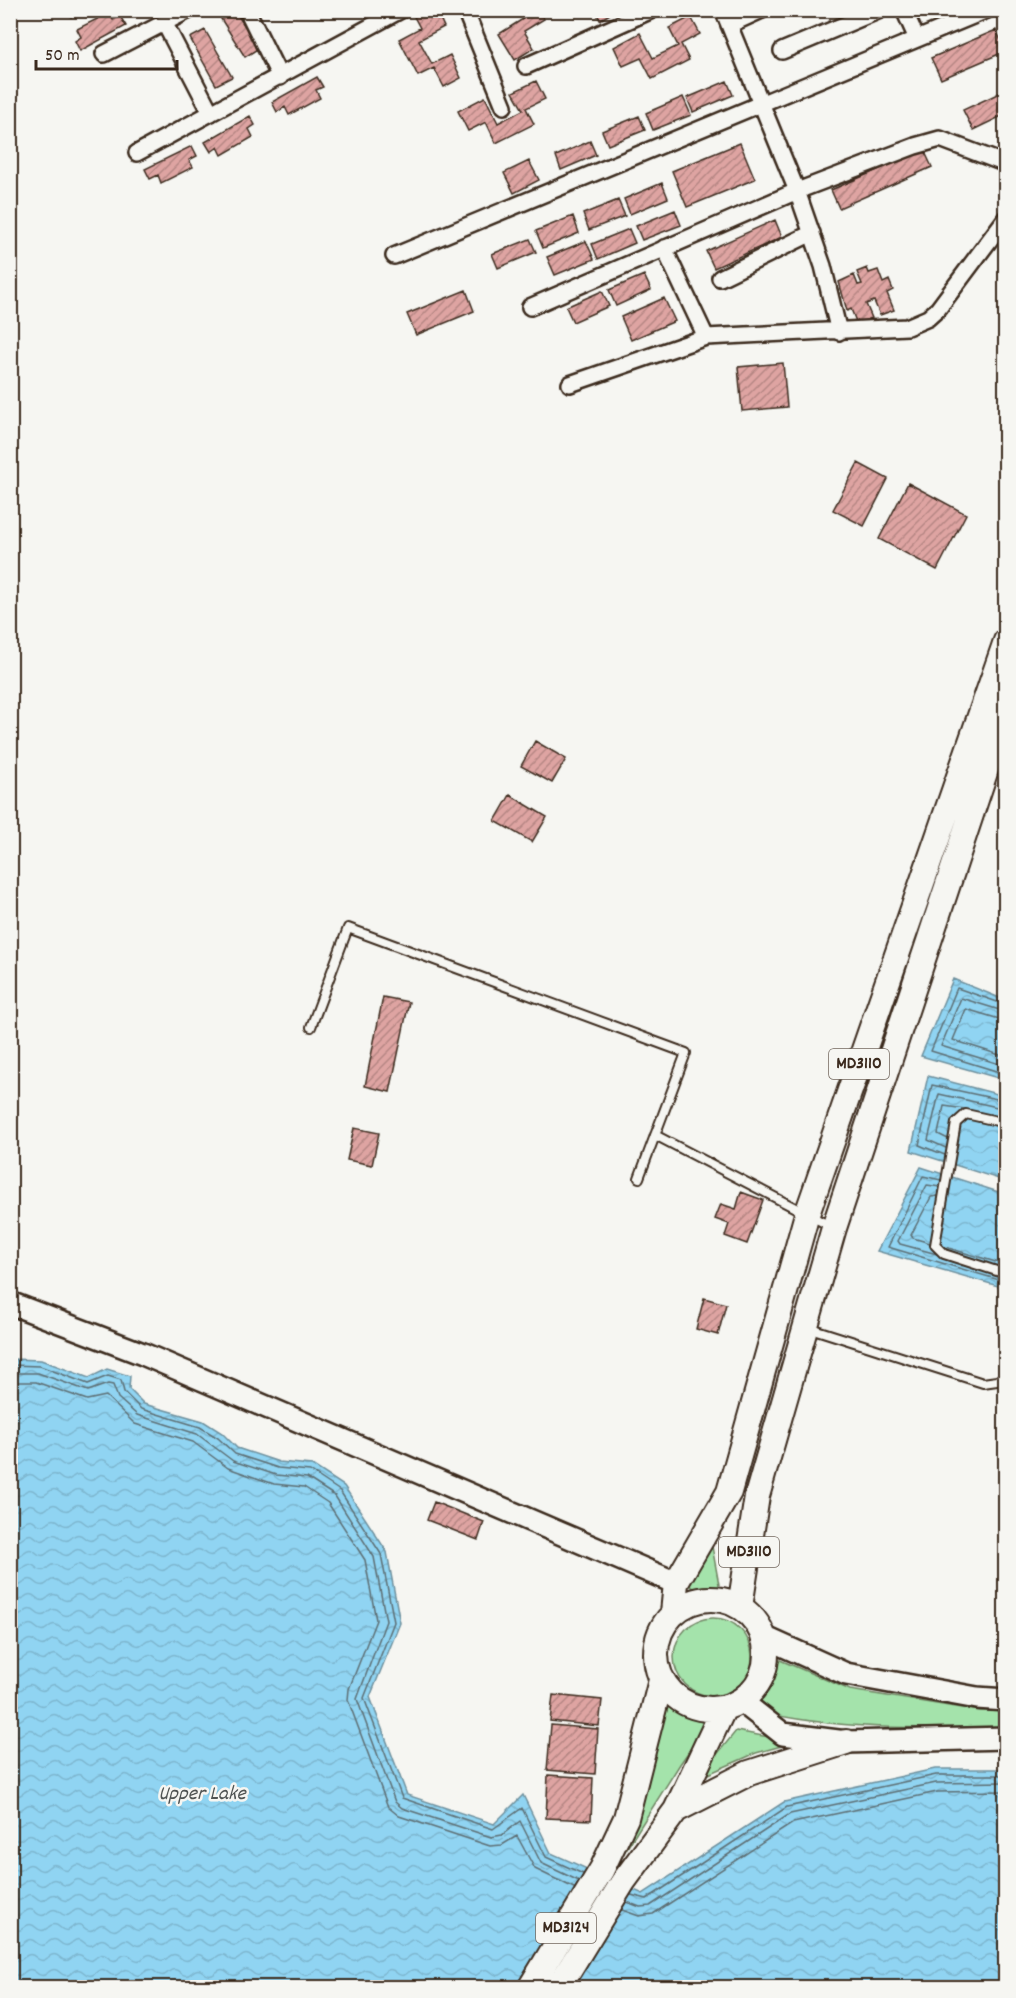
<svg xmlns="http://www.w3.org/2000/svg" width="1016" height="1998" viewBox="0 0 1016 1998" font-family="Dekko,sans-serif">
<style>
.grass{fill:#a4e3ab;stroke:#708664;stroke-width:1.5}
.water{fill:url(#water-waves);stroke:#6e909d;stroke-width:1.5}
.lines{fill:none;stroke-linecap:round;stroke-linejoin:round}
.shore{stroke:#5d6e73;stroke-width:1.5}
.building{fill:url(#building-hatch);stroke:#3b2a1e;stroke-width:1.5}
.lane-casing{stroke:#3b2a1e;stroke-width:12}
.street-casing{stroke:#3b2a1e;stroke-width:20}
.secondary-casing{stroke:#3b2a1e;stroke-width:26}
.primary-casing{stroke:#3b2a1e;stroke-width:28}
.lane{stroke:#f6f6f2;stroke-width:8}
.street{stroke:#f6f6f2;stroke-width:15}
.secondary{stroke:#f6f6f2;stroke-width:21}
.primary{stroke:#f6f6f2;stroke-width:24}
.labels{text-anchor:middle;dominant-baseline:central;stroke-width:5;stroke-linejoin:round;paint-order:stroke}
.shield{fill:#f6f6f2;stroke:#73675e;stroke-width:1.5}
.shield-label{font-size:18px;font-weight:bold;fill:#3b2a1e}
.water-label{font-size:21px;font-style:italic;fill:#505453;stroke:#f6f6f2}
</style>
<defs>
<pattern id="water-waves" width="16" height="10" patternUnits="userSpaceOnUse" patternTransform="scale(1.5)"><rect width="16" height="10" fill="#90d4f2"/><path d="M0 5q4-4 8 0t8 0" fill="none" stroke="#7db6cf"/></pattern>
<pattern id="building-hatch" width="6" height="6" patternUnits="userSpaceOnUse" patternTransform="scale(1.5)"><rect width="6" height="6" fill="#dea4a2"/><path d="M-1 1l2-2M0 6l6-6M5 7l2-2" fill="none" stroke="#b58683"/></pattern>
</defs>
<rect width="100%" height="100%" fill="#f6f6f2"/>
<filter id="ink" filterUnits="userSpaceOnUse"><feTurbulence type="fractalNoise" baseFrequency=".0167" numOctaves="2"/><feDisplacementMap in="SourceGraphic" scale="12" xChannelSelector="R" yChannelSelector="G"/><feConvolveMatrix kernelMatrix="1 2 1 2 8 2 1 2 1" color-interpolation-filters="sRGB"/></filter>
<g filter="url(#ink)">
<!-- grass -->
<path class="grass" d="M711,1541L720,1590L702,1592L686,1584Z
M674 1657a39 39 0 1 1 78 0a39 39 0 1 1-78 0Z
M780,1660L850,1690L980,1711H1005V1727C922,1729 833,1730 752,1710Z
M665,1705L677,1713L708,1724L680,1764L620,1859L644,1786Z
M736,1731L796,1742L756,1753L701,1777V1774Z"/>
<!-- water -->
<path class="water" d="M953,979L1005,1000V1080L921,1056Z
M928,1076L1005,1096V1181L911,1151Z
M921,1167L1005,1194V1288L877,1251Z
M11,1359L41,1360L89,1378L107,1369L130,1376L129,1389L144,1404L203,1421L222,1433L237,1448L279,1462L312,1465L344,1486L387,1552L400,1623L370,1697L407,1795L494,1824L523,1795L551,1853L643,1894L784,1802L935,1769H1005V1987L11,1988Z"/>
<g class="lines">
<!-- shore -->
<path class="shore" d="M1006,1005L957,988L931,1051L1006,1074
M1006,1012L961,998L941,1046L1006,1066
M1006,1021L966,1009L953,1040L1006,1057
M948,1139L938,1134L944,1106L965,1109
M946,1148L928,1140L939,1094L1006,1109
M945,1155L919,1145L932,1085L1006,1101
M941,1180L923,1176L888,1247L1006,1282
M930,1243L913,1238L911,1235L931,1197L938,1196
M945,1247L1006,1265
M937,1254L900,1244L898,1241L927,1185L940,1187
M10,1365L40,1366L88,1384L108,1376L121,1380L124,1392L141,1409L200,1427L218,1438L235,1454L278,1468L310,1471L340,1491L381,1554L394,1622L364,1698L402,1798L493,1829L522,1808L546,1857L583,1874
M10,1373H38L88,1391L108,1384L113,1385L118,1398L137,1415L197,1434L233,1461L276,1475L307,1478L335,1496L374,1557L386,1621L357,1699L395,1802L402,1808L491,1837L502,1835L520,1821L541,1863L579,1881
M10,1382H36L87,1400L106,1396L135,1424L193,1442L228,1468L274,1484L304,1487L328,1503L365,1560L376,1620L349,1689L348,1700L388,1807L399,1816L490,1846L502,1845L517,1836L535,1869L574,1888
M631,1895L647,1899L787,1807L936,1775H1006
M627,1902L640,1907L650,1906L790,1814L936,1783L1006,1782
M622,1910L639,1916L653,1914L793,1823L937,1792L1006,1791"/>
</g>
<!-- building -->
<path class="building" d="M67,10H85L71,17Z
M436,10L444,27L419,40L432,64L450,55L461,78L444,87L434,68L418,76L399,39L420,28L411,11Z
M518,10H538L544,19L524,31L534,48L515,60L499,34L523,19Z
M595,10H617L600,20Z
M235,11L259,48L245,57L221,19Z
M109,13L113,20L120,16L126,26L80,51L75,41L81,37L77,29Z
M691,17L700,34L681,44L689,60L652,79L641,58L623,66L614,47L640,33L653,58L678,46L669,28Z
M205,30L232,77L216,85L190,38Z
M996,30L1006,51L941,79L931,58Z
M317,77L323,87L316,90L320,98L289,115L285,107L277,112L272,102Z
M536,81L545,99L526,108L534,124L496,143L486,122L468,131L458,111L485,97L498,123L523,110L513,92Z
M727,81L733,95L693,112L687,98Z
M1006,90V114L973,130L963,110Z
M683,97L691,115L653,130L646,113Z
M250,116L255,125L249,129L253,137L222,155L218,147L211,152L205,142Z
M639,116L645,130L608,145L602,131Z
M590,141L596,155L561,170L556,156Z
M740,143L755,179L687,207L672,171Z
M192,146L197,156L189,160L193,167L161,183L158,175L150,179L145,169Z
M924,150L932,167L839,208L831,190Z
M529,161L539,180L514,193L504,173Z
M662,183L668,198L630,214L624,199Z
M618,200L625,216L589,230L583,214Z
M675,210L681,225L642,240L636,226Z
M573,216L579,233L543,248L536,231Z
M775,220L782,237L714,268L706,251Z
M629,229L635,243L598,259L592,244Z
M530,239L536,252L498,268L492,254Z
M586,241L594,259L555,275L547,257Z
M867,268L869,273L878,270L883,283L889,280L893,290L887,293L894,310L880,315L874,301L866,304L872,318L857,324L851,309L847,311L839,282L854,275L858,285L862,284L857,272Z
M644,275L651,290L616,306L609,290Z
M466,290L474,311L416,335L407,314Z
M602,291L609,306L573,322L566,307Z
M664,298L675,321L631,340L621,317Z
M783,363L787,407L742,411L738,367Z
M858,463L888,479L864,526L833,510Z
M908,483L966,514L937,570L879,539Z
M535,741L566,759L552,783L521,766Z
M510,795L547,817L532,842L495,821Z
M383,997L409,1002L390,1092L365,1086Z
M354,1128L379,1133L372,1165L347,1160Z
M741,1192L763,1200L747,1244L725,1236L729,1224L715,1219L721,1204L736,1209Z
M704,1298L726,1304L718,1335L696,1329Z
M434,1502L484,1522L478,1540L427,1520Z
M553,1695L602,1700L599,1726L550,1721Z
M551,1725L598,1729L595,1774L547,1770Z
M548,1775L593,1778L591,1820L546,1818Z"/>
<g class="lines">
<!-- lane casing -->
<g class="lane-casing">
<path id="lane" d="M311,1027L348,928L686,1053L639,1178
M1006,1123L966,1114L956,1123L935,1245L944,1254L1006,1274
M655,1135L830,1226
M807,1327L983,1383L997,1381L1006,1376"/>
</g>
<!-- street casing -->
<g class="street-casing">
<path id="street" d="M247,10L280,77
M465,10L504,106
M723,10L797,191L823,266L839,332
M904,10L917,39
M165,24L211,113
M729,25L762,10
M782,51L880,10
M104,54L189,10
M526,66L652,10
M137,153L401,10
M664,248L706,337
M394,256L987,10
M720,278L812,233
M530,307L797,191L915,146L940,139L1006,164
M570,384L706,337L907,327L928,318L938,309L1006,218"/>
</g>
<!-- secondary casing -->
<g class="secondary-casing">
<path id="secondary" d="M10,1303L143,1354L676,1583
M764,1637L846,1674L977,1698L1006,1700
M741,1701L783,1734L846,1742L1006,1738"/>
</g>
<!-- primary casing -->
<g class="primary-casing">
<path id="primary" d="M656 1654a55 55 0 1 1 110 0a55 55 0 1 1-110 0Z
M740,1607L757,1496L834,1228L1006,709
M673,1613L676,1583L729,1492L807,1214L1006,641
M676,1810L749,1773L846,1742
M530,1988L602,1869L626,1818L661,1680
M558,1988L623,1882L676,1810L724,1708"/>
</g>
<!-- lane -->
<use href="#lane" class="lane"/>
<!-- street -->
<use href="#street" class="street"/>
<!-- secondary -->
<use href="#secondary" class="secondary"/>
<!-- primary -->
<use href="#primary" class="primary"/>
</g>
</g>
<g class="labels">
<!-- shield labels -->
<g class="shield">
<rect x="829" y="1049" width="60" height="30" rx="4.5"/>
<rect x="719" y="1537" width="60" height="30" rx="4.5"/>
<rect x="536" y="1913" width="60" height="30" rx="4.5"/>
</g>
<g class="shield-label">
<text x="859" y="1064">MD3110</text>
<text x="749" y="1552">MD3110</text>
<text x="566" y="1928">MD3124</text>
</g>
<!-- water labels -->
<g class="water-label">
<text x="202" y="1795">Upper Lake</text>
</g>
</g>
<!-- margin -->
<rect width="1016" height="1998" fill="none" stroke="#f6f6f2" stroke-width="36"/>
<rect x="18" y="18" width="980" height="1962" fill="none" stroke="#3b2a1e" stroke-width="2" filter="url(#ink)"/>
<!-- scale -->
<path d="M36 60v9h141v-9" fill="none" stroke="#3b2a1e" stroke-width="3"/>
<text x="45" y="60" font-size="18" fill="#3b2a1e" stroke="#f6f6f2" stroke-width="4.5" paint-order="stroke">50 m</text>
</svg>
